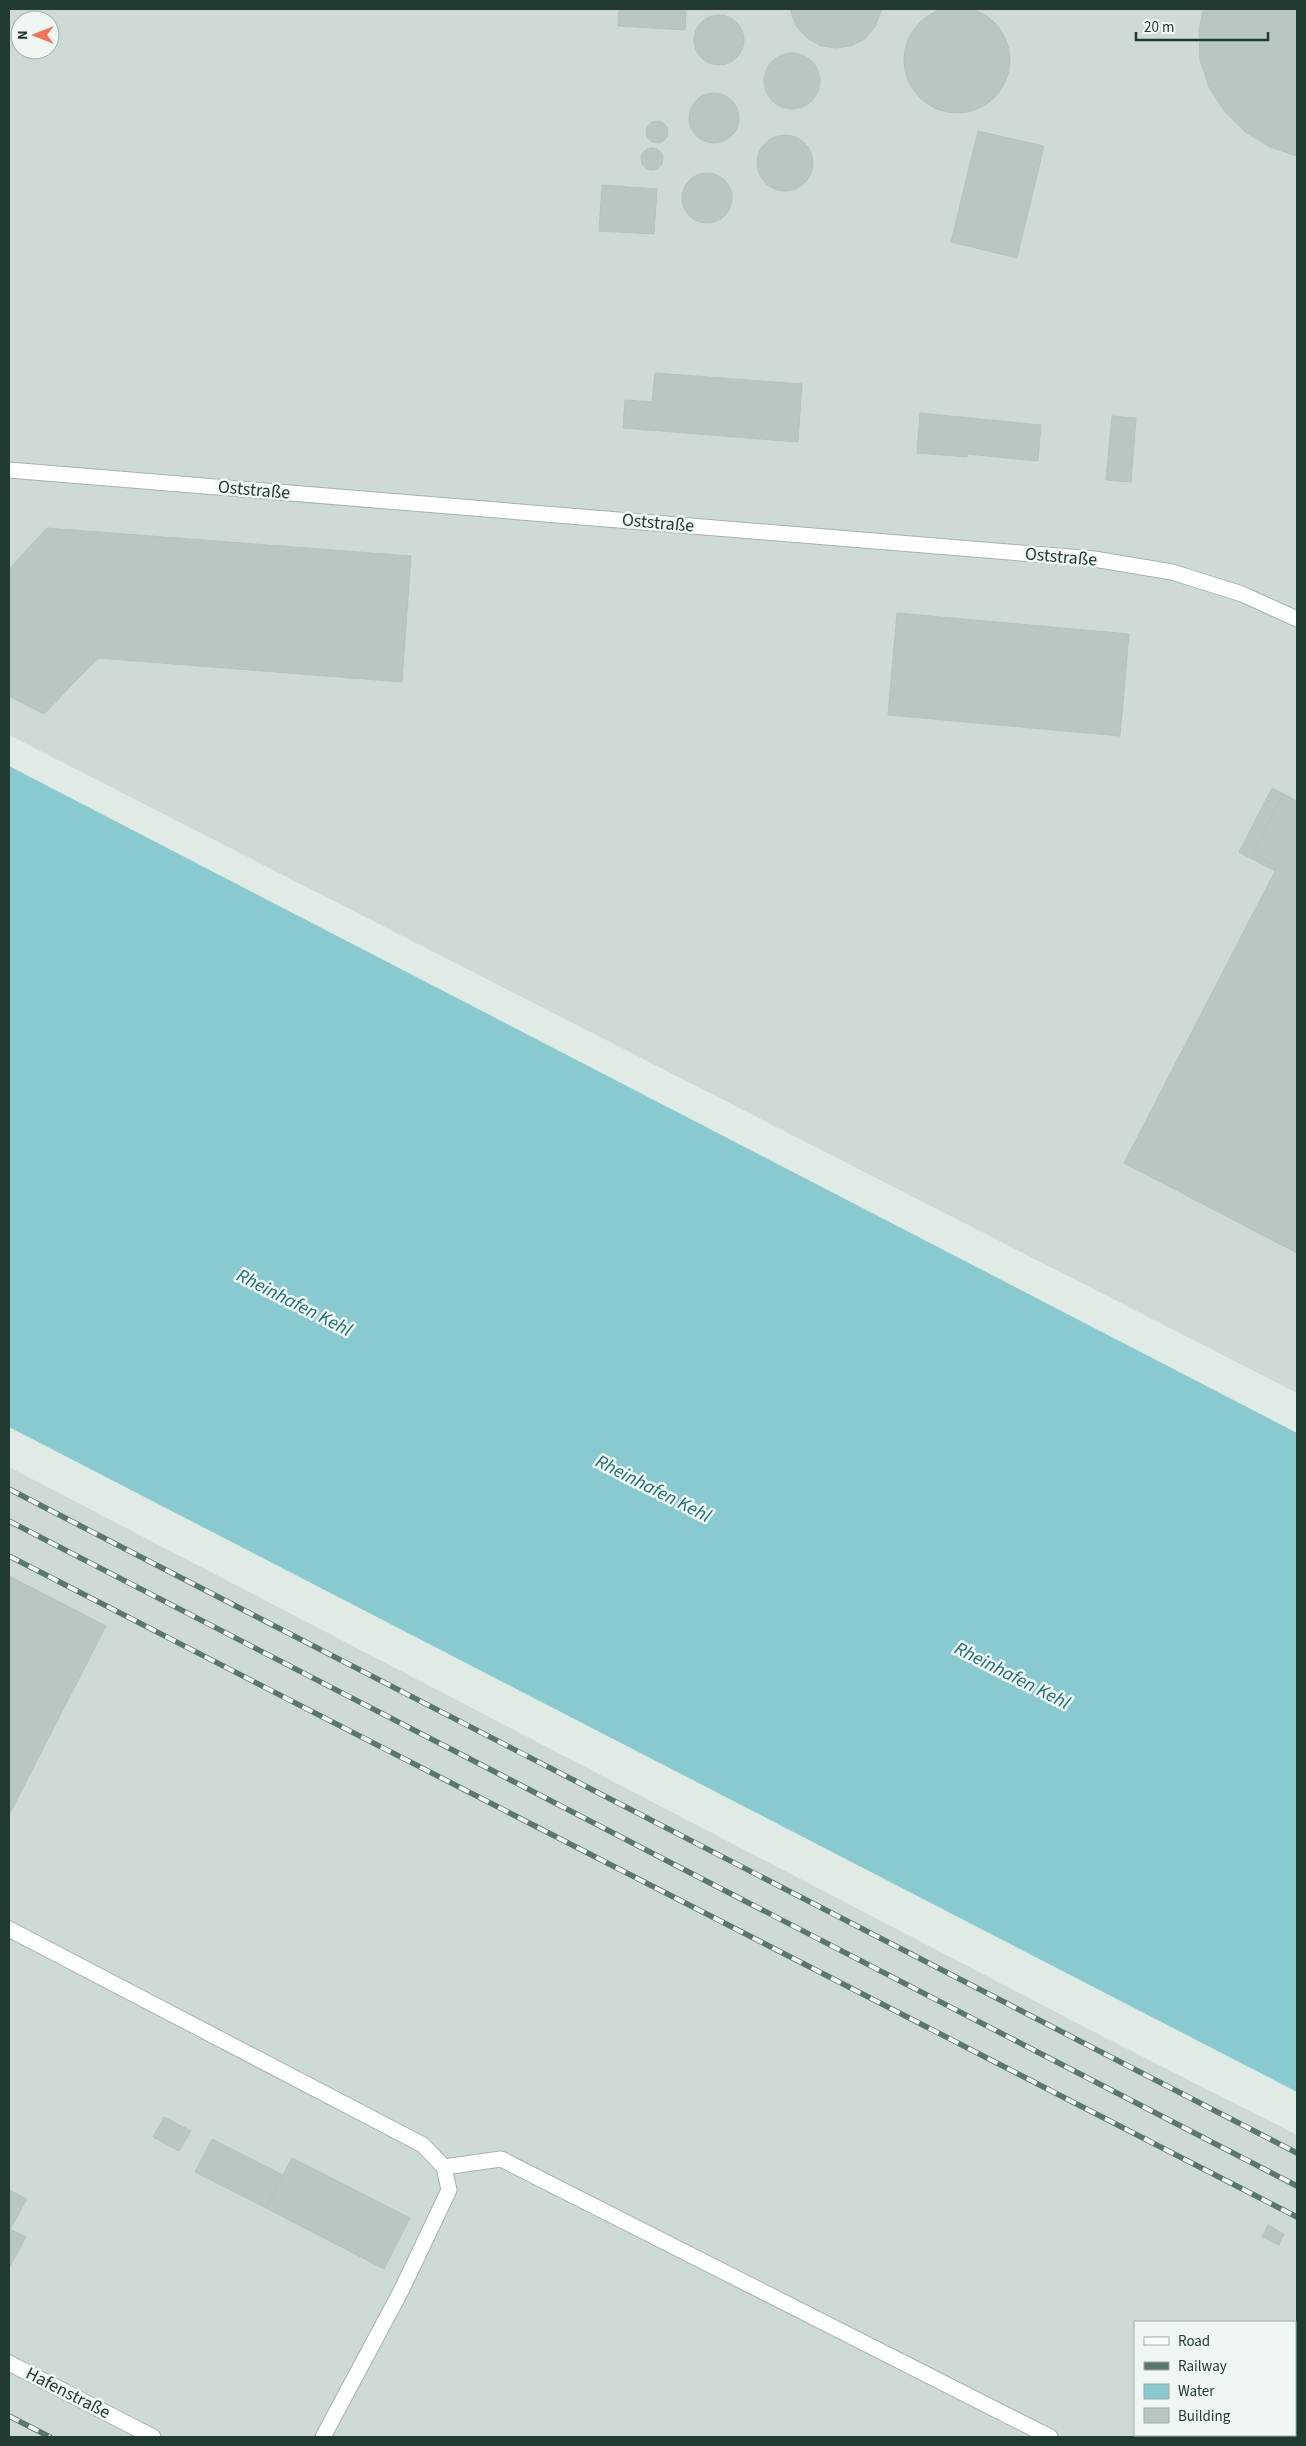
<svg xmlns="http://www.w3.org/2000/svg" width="1306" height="2446" viewBox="0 0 1306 2446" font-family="'Source Sans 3',sans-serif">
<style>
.built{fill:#cedbd4;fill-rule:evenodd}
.water{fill:#88cad0}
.building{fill:#b8c8c1;stroke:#b3c4bc}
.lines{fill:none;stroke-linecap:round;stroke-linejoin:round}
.minor-casing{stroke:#a3b3ac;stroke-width:17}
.minor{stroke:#fff;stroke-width:15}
.rail-casing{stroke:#5b776d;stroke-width:5.5}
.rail{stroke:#f0f7f3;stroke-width:4;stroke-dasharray:11;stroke-linecap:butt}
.labels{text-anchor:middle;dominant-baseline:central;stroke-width:5;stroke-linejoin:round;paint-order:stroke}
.street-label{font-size:18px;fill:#213b32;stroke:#f0f7f3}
.water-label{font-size:19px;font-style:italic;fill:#1c6d76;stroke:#f0f7f3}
</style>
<rect width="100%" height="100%" fill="#e0ebe5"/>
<!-- built -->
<path class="built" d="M9,9H1297V1393L9,735ZM20,20H50V50H20Z
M9,1467L1098,2034L1297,2135V2437H9ZM1135,2322H1295V2435H1135Z"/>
<!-- water -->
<path class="water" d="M9,766L1297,1433V2092L9,1427Z"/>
<!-- building -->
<path class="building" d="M904 60a53 53 0 1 1 106 0a53 53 0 1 1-106 0Z
M619,9H686L685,30L618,26Z
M790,9H882L875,27L865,39L851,46L836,48L821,46L807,38L796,26Z
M1203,9H1297V156L1270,147L1245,132L1225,112L1209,87L1200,60L1199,30Z
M694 40a25 25 0 1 1 50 0a25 25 0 1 1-50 0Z
M764 81a28 28 0 1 1 56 0a28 28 0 1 1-56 0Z
M689 118a25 25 0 1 1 50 0a25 25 0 1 1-50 0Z
M646 132a11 11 0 1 1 22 0a11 11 0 1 1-22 0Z
M978,131L1044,146L1017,258L951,242Z
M757 163a28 28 0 1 1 56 0a28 28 0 1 1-56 0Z
M641 159a11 11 0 1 1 22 0a11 11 0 1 1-22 0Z
M682 198a25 25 0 1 1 50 0a25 25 0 1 1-50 0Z
M602,185L657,189L654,234L599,231Z
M655,373L802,384L798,442L623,428L625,400L652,402Z
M920,413L1041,425L1038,461L967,454V457L917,453Z
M1112,416L1136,418L1131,482L1106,480Z
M47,528L411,556L402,682L98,658L44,714L9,696V569Z
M897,613L1129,634L1120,736L888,715Z
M1272,788L1297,801V806L1281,798L1252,854L1277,867L1275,871L1239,852Z
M1281,798L1297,806V1253L1124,1163L1275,871L1277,867L1252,854Z
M9,1576L106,1626L9,1815Z
M164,2117L191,2131L179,2151L153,2137Z
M212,2139L283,2175L266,2208L195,2172Z
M292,2158L410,2218L384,2269L266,2208Z
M9,2190L27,2199L10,2229L26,2237L9,2268Z
M1268,2225L1284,2234L1279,2245L1262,2237Z"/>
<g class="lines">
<!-- minor casing -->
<g class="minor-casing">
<path id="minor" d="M9,470L1094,559L1172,572L1242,594L1297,619
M9,1929L423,2145L444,2167L449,2190L401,2291L323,2437
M444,2167L501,2159L1050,2437
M9,2363L153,2437"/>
</g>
<!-- minor -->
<use href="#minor" class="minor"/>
<!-- rail casing -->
<g class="rail-casing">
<path id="rail" d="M9,1489L1297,2153
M9,1521L1297,2186
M9,1556L1297,2217
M9,2416L50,2437"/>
</g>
<!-- rail -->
<use href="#rail" class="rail"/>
</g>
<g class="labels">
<!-- street labels -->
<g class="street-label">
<text transform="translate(254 490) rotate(5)">Oststraße</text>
<text transform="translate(658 523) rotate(5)">Oststraße</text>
<text transform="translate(1061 557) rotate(5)">Oststraße</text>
<text transform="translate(68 2393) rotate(27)">Hafenstraße</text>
</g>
<!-- water labels -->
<g class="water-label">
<text transform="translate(294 1303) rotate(27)">Rheinhafen Kehl</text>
<text transform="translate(653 1489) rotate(27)">Rheinhafen Kehl</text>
<text transform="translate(1012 1676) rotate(27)">Rheinhafen Kehl</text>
</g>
</g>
<!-- border -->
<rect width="1306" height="2446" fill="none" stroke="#213b32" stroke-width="20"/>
<!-- legend -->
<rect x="1134" y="2321" width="162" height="115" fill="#f0f7f3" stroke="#9daca6"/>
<rect x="1144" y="2337" width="25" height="8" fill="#ffffff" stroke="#9daca6"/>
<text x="1178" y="2346" font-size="15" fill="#213b32">Road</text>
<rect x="1144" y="2362" width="25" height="8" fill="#5b776d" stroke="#9daca6"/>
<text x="1178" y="2371" font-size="15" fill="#213b32">Railway</text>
<rect x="1144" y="2384" width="25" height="15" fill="#88cad0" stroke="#9daca6"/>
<text x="1178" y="2396" font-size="15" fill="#213b32">Water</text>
<rect x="1144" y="2408" width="25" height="15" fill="#b8c8c1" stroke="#9daca6"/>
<text x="1178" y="2421" font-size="15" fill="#213b32">Building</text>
<!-- north arrow -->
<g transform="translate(35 35) rotate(270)"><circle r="24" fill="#f0f7f3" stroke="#9daca6"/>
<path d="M0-4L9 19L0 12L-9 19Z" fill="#f07359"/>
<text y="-8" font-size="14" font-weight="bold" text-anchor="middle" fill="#213b32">N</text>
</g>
<!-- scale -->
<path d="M1136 32v8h132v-8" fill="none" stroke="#213b32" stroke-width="2.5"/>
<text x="1144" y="32" font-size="15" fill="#213b32" stroke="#f0f7f3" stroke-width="4" paint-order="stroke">20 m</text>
</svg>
